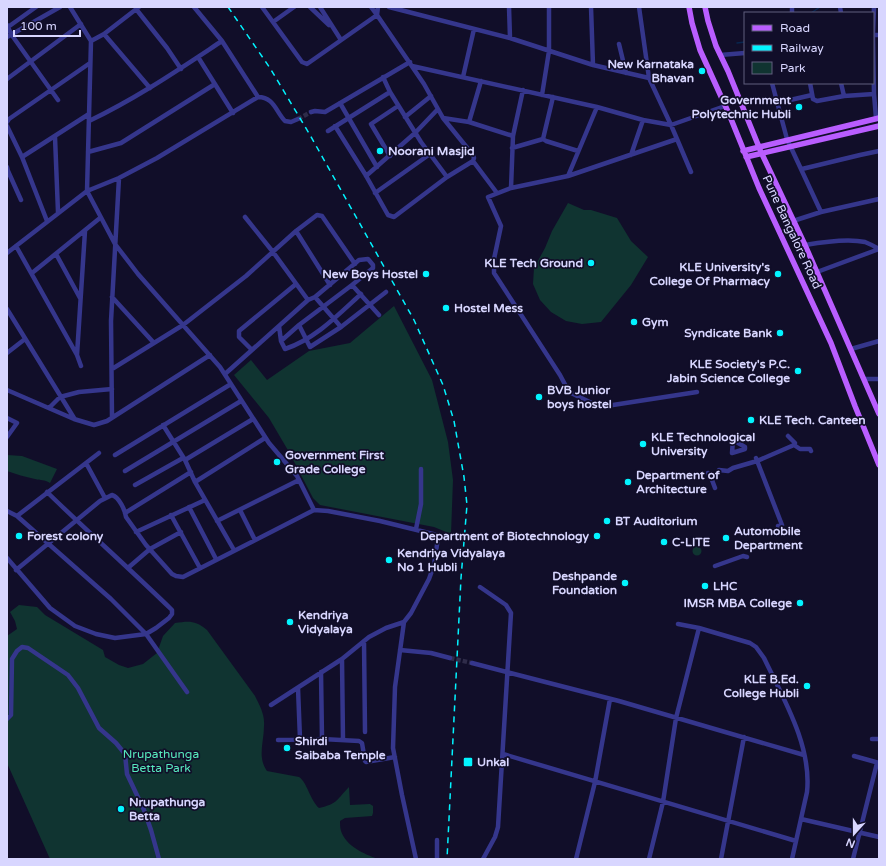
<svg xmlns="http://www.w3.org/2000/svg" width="886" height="866" viewBox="0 0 886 866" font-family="'Varela Round',sans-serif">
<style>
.green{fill:#103431}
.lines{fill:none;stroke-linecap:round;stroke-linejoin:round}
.stream{stroke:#08264f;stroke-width:1.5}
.minor-tunnel{stroke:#2f2c49;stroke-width:4.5;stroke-dasharray:4.5 2;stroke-linecap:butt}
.minor{stroke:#35368c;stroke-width:4.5}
.major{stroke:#b95dff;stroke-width:5.5}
.rail{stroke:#02f4ff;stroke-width:1.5;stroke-dasharray:6 5;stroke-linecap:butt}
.poi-dot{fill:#02f4ff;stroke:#110e29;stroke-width:1.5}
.labels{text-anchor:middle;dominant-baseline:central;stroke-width:3.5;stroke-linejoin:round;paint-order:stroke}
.poi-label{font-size:12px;font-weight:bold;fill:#d8d6ff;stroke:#110e29;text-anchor:start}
.street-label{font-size:12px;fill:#d8d6ff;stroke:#110e29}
.park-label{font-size:12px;fill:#57eabd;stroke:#110e29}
</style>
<rect width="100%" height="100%" fill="#110e29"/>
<!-- green -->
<path class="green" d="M568,203L584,210H591L617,218L631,241L648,257L631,285L601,322L582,324L566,321L551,312L540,300L533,284L534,268L545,248L552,231Z
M394,306L432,380L448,442L453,480L451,534L434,527L320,505L313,498L289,452L269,418L234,375L251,360L267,380L309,351L350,343Z
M7,455L22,456L57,469L50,483C44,479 41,481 35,479C25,477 16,474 7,471Z
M692.5 551a4.5 4.5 0 1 1 9 0a4.5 4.5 0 1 1-9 0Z
M19,605L37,607L45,615L103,650L105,657L119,665L128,668L143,664L157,653L163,636L175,623C189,621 195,620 207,630L255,696C260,706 265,715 264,726C264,742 257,757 267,771L299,777C307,782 310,800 319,808C338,804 337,799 349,787L350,805L370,804L373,806V813L372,816L345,818L340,821C340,824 340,828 341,831C346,846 364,854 378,859H50L7,763V636L17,629L15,621L10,612Z"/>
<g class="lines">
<!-- stream -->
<path class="stream" d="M811,13L820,7
M737,43L745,42"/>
<!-- minor-tunnel -->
<path class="minor-tunnel" d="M298,119L311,112
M450,658L472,663"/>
<!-- minor -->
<path class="minor" d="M70,7L91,41L87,191L115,244L138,274L220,367L269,443L297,476L314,510
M194,7L222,41L258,97
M262,7L302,62L307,64L377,15L371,7
M310,7L329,25
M320,7L341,40
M378,7L377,15L424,84L443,118L473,155L474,158L473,161L447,177L421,142L390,92
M389,7L510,38L593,65L649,78
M509,7L510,38
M591,7L593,65
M639,7L649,78L671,125L725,106
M840,7L841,13
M136,9L167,48L181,69
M792,13V7
M273,22L294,7
M7,25L11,34L58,100
M8,27L36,7
M104,34L150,88
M873,35L874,7
M7,37L60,7
M91,41L104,34L139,7
M619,44L626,73
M720,55L745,53
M198,57L233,113
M412,66L597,107L643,120L671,125L677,139
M463,77L474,29
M7,79L81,24
M772,83L787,139L821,212
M810,83L813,99L817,101L844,96L874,94
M841,83L844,96
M542,95L549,51V7
M553,97L543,139L546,141L578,151
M340,103L377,167
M777,103L812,95
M597,107L568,176L511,188L488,197L501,226L494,259V273L560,375L569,392L600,407L697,392
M311,112L315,111L325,112L410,62
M405,117L431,96
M443,118L469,122L513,136L511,188
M876,118L874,94L873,35H879
M89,121C137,98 178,70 222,41
M7,122L9,119L90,63
M469,122L481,81
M7,126L22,157L47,221
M335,126L365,174L388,215L394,217L447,177
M328,131L390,92L383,77
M513,136L523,90
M55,137L58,212
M512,148L543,139
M88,152L121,143L215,84
M631,155L643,120
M390,156L371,124L398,106
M22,157L89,114
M473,161L497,193
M7,167L8,171L21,200
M802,169L860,155L879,151
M366,176L415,133L438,109
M568,176L677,139L691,172
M375,193L430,154
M793,221L821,212L879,199
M296,231L330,285
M805,245C822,242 848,238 865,242C870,244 874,246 879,249
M16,246L77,355
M7,253L87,191L119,178L157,158L258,97C274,97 276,112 285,121L291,122L298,119
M56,254L80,298
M817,272L879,249
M32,273L100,218
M112,297L154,343
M315,297L359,260L368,259L373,265V268L352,285L379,315
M308,300L315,297L341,327L386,292
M7,309L74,418
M299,325L310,347L341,327
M279,326L281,341L299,325L352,285
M281,341L285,349C315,339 338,315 361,294
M851,349L879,341
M252,350L239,337V331L296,284
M7,353L25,339
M81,366L77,355L85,231
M112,369L183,325L246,276L296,231L317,215L322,216L355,264
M225,374L308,300L273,252L245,217
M864,379H879
M7,390L74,419L94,425L107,421L210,355
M49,408L60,397L79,392L112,389
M112,417L111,321L119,178
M7,418L17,423L7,437
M163,425L185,460L195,482L234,550
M788,436L795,443L794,445
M733,440L745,447V449L732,453Z
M115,455L231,384
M756,458L782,525L778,526
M185,460L253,419
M757,461L794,445L800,449H810L811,451
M86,463L105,498
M719,470L728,471L733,468L757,461
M125,471L241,401
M708,473L712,480L715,488
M195,482L265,438
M135,485L183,458
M189,507L216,559
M240,510L255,540
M7,511L17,516L99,453
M125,513L191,472
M171,515L200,568
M17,516L111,599L146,634L187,692
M217,521L299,480
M416,529L421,504V469
M136,532L205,500
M7,558L50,608L75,626L96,634L115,638L146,634L156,628L169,618L172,614V610C131,570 88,532 47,492
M715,566L743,556L747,557
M129,567L150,549L181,532
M16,570L100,501L112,495C119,497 125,510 126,517L146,545L172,574L176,576L183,577L314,510L328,511L380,521L437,535L438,538L434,565L429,579L411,613L404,622L395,687L393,748L402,795L416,859
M480,587L506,605L511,613L498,827L495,837L483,859
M678,624L699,628L750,643L756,647L764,658C783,698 812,746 807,792L792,859
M364,641L365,732
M400,650L431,653L450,658
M342,659L343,740
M472,663L619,701L804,755
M321,672L322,739
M298,688L300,739
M271,705L342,659L369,637L386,628L404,622
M7,719L11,715L12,659L17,651L22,647L28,648L68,675L78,688L99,728L116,743L125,754L127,774L144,810L151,830L159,859
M872,739H879
M278,740L322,739L359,741L362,743L365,761L366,762L395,757
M503,754L796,841
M854,756L879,763
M801,819L879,837
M437,859V840
M576,859L595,782L610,699
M649,859L663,802L676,718L699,628
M721,859L744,737
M853,859L877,763"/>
<!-- major -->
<path class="major" d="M689,7L692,23L700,50L729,114L759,188L831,343L855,406L879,465
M705,7L708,21L716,46L728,71L761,152L805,245L879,414
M743,151L879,118
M746,157L879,126"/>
<!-- rail -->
<path class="rail" d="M228,7L270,68L310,135L414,320L443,385L454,421L464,477L467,505L461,578L447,859"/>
</g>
<!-- markers -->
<g class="poi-dot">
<circle cx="702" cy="71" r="4"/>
<circle cx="799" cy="107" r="4"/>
<circle cx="380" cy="151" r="4"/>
<circle cx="591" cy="263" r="4"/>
<circle cx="426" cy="274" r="4"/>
<circle cx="778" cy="274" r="4"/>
<circle cx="446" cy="308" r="4"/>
<circle cx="634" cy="322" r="4"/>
<circle cx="780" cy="333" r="4"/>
<circle cx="798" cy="371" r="4"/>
<circle cx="539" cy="397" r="4"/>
<circle cx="751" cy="420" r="4"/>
<circle cx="643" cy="444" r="4"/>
<circle cx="277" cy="462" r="4"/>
<circle cx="628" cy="482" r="4"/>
<circle cx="607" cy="521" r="4"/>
<circle cx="19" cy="536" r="4"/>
<circle cx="597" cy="536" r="4"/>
<circle cx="726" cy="538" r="4"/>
<circle cx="664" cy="542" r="4"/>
<circle cx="389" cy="560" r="4"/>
<circle cx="625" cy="583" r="4"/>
<circle cx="705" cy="586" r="4"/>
<circle cx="800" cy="603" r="4"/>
<circle cx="290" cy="622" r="4"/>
<circle cx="807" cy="686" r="4"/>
<circle cx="287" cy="748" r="4"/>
<rect x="463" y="757" width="10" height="10" rx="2"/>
<circle cx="121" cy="809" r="4"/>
</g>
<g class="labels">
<!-- poi labels -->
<g class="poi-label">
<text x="694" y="64" text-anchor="end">New Karnataka<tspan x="694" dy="14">Bhavan</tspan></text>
<text x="791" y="100" text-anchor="end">Government<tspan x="791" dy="14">Polytechnic Hubli</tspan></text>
<text x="388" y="151">Noorani Masjid</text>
<text x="583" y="263" text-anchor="end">KLE Tech Ground</text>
<text x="770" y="267" text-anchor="end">KLE University's<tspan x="770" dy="14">College Of Pharmacy</tspan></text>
<text x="418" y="274" text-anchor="end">New Boys Hostel</text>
<text x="454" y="308">Hostel Mess</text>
<text x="642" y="322">Gym</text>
<text x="772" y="333" text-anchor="end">Syndicate Bank</text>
<text x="790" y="364" text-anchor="end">KLE Society's P.C.<tspan x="790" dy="14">Jabin Science College</tspan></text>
<text x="547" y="390">BVB Junior<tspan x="547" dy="14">boys hostel</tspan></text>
<text x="759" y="420">KLE Tech. Canteen</text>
<text x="651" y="437">KLE Technological<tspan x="651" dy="14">University</tspan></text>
<text x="285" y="455">Government First<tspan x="285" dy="14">Grade College</tspan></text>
<text x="636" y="475">Department of<tspan x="636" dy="14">Architecture</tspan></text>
<text x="615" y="521">BT Auditorium</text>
<text x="734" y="531">Automobile<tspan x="734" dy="14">Department</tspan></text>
<text x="27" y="536">Forest colony</text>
<text x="589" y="536" text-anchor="end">Department of Biotechnology</text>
<text x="672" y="542">C-LITE</text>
<text x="397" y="553">Kendriya Vidyalaya<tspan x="397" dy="14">No 1 Hubli</tspan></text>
<text x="617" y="576" text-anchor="end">Deshpande<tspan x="617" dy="14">Foundation</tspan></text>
<text x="713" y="586">LHC</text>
<text x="792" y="603" text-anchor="end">IMSR MBA College</text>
<text x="298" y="615">Kendriya<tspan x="298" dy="14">Vidyalaya</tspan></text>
<text x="799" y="679" text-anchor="end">KLE B.Ed.<tspan x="799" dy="14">College Hubli</tspan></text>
<text x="295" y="741">Shirdi<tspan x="295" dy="14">Saibaba Temple</tspan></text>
<text x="477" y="762">Unkal</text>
<text x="129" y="802">Nrupathunga<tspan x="129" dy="14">Betta</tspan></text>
</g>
<!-- street labels -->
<g class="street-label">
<text transform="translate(792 232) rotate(65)">Pune Bangalore Road</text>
</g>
<!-- park labels -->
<g class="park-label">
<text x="161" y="754">Nrupathunga<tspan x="161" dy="14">Betta Park</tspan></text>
</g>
</g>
<!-- border -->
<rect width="886" height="866" fill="none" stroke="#d8d6ff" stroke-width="16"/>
<!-- legend -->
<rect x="744" y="12" width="130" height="72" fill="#110e29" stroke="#615e7f"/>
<rect x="752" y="25" width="20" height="6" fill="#b95dff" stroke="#615e7f"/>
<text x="780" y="32" font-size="12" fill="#d8d6ff">Road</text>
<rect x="752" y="45" width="20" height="6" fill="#02f4ff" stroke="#615e7f"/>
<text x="780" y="52" font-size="12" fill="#d8d6ff">Railway</text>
<rect x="752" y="62" width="20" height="12" fill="#103431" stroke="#615e7f"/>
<text x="780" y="72" font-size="12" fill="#d8d6ff">Park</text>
<!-- north arrow -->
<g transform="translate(854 834) rotate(201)" stroke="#110e29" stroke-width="3" paint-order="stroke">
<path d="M0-3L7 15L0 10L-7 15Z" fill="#d8d6ff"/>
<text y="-6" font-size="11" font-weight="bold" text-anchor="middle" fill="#d8d6ff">N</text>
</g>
<!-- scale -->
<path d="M14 30v6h66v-6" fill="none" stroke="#d8d6ff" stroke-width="2"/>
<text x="20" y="30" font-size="12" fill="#d8d6ff" stroke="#110e29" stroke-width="3" paint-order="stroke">100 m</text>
</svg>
